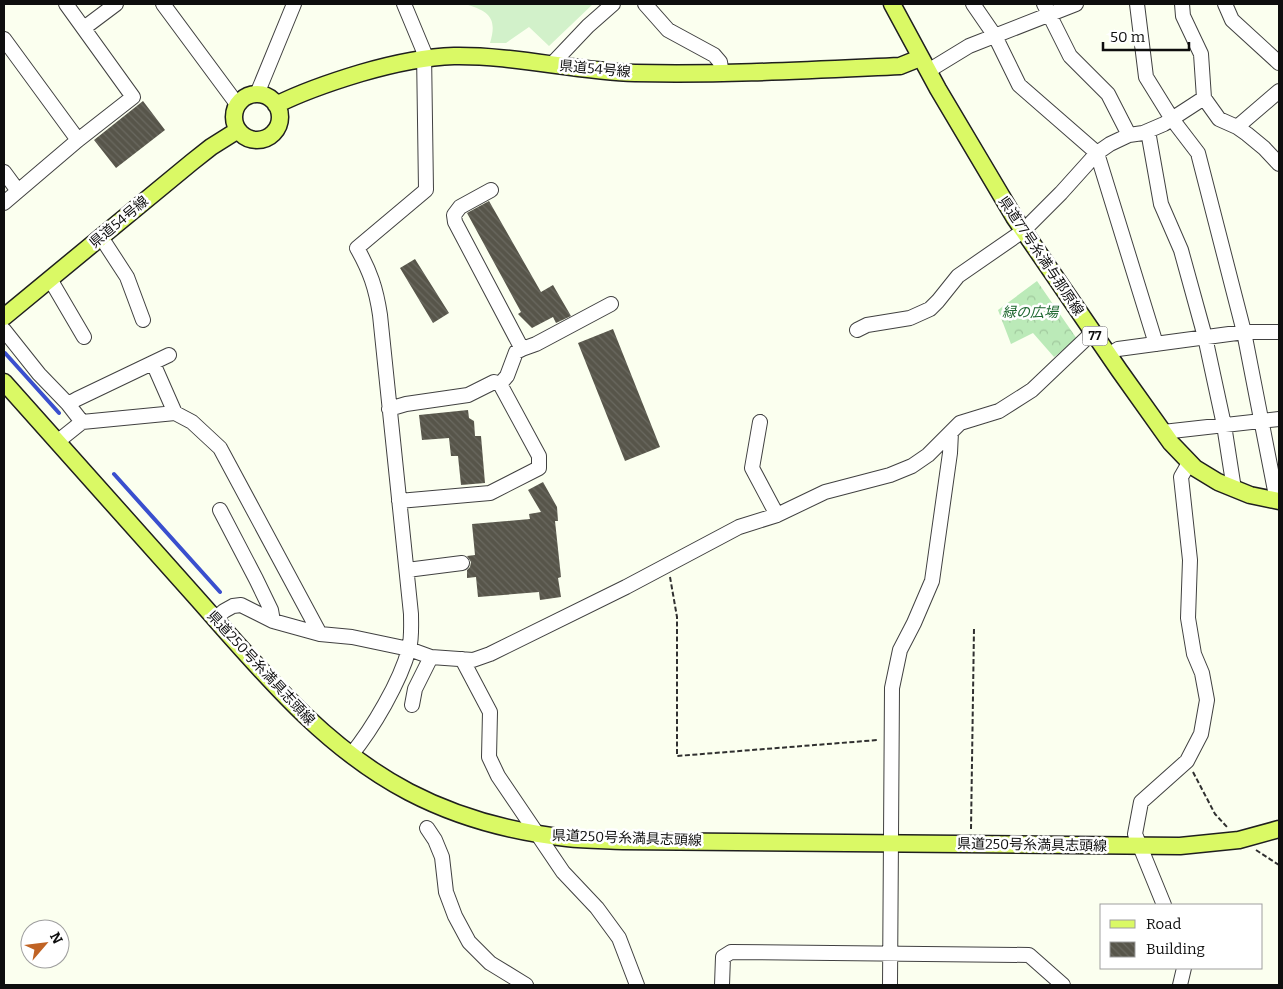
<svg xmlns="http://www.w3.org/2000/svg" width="1283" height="989" viewBox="0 0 1283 989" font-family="Bitter,'Noto Sans JP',serif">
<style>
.park{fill:url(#park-crowns)}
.pitch{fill:#d2f1ca}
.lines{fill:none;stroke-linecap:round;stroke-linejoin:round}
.stream{stroke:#3a4fce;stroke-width:4}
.building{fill:url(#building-back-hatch)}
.minor-casing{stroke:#414141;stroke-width:16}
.major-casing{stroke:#1f1f1f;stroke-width:19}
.path{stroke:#303030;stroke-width:2;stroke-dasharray:5 2.5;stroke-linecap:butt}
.minor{stroke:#fff;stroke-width:14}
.major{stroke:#daf965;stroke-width:16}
.labels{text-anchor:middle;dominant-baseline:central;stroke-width:5;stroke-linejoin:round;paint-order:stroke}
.shield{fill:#fff;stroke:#565656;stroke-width:1}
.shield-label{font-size:12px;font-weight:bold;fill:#0e0e0e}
.street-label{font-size:14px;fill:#0e0e0e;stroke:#fff}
.park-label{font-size:14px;font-style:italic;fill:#1d672f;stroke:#fff}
</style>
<defs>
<pattern id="park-crowns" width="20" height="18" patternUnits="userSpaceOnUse" patternTransform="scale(1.25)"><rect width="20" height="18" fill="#bbeab8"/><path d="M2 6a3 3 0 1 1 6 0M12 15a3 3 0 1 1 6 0" fill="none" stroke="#a0c89d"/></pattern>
<pattern id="building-back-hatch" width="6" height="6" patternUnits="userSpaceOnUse" patternTransform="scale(1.25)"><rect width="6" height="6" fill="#57554a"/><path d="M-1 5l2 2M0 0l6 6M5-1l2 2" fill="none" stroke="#6a6960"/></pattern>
</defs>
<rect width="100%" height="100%" fill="#fbffef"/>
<!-- park -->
<path class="park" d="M1037,281L1077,339L1054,357L1033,333L1011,344L998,310Z"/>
<!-- pitch -->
<path class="pitch" d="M465,4H593L549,46L529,27L506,43H490C498,17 488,11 465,4Z"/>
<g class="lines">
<!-- stream -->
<path class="stream" d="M5,353L59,413
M114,474L220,592"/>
</g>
<!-- building -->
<path class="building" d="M143,101L165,130L116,168L94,140Z
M489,201L541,292L553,285L571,316L556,323L553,317L532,328L518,314L521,312L467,213Z
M415,259L449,313L433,323L400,268Z
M613,329L660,447L625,461L578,343Z
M468,410L469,418L474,421L475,436H481L485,483L461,485L458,456H451L449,438L422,440L419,415Z
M543,482L557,507L558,521H555L561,577L558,578L561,597L540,600L539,592L478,597L476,577L467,578V570L470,567L471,562L467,556L475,555L472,524L530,519L529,514L541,512L528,490Z"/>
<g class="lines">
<!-- minor casing -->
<g class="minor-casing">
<path id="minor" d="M163,4L237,104
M645,4L668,30L714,55L720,62L722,74
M973,4L995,36L1019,85L1097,153L1156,344
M1044,4L1070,56L1108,94L1129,135
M1137,4L1146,77L1172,119L1198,153L1244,332L1277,501
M1182,4L1183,16L1201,54L1204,98
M1225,4L1232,20L1279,63
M84,28L116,4
M4,39L78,140
M551,65L588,26L613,4
M928,71L969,46L1076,4
M257,94L294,4
M1237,127L1279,91
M1148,131L1161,204L1181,250L1205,337L1224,425L1234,489
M4,172L18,191
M491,190L460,207L454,215L455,222L522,349L516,352L507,376L500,384
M4,203L78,140L133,97L66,4
M101,237L127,277L143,320
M50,279L84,337
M4,330L39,374L68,404L82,422L57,442
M857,330L867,325L910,318L930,309L938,301L958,276L1023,231L1061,193L1097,153L1110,144L1129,135L1143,133L1164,124L1204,98L1219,119L1237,127L1247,134L1264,148L1279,164
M522,349L536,344L611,304
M1108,355L1118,349L1244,332H1279
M153,363L175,413
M68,404L77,399L169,355
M389,409L406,404L468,395L494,382L500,384L539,456V468L490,493L399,501
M82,422L175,413L192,422L220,448L320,634
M760,422L752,468L777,515
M1163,432L1279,419
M220,510L256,579L271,610L273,621
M407,570L462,563
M215,619L224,611L233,606L241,605L273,621L320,634L352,637L409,649L431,657L473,660L490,654L626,587L739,527L777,515L825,492L890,475L912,466L928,455L960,423L999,411L1032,390L1093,332
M462,659L490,712L489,757L498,776L563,872L597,908L619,938L637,985
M412,705L415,689L431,657
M351,755C373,728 400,682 409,649C412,638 411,625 411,614L380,315C376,288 370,271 357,248L426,190L424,52L404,4
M427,828L435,840L442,857L446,892L455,916L469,942L490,963L526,985
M1164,905L1135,834L1141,802L1187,761L1201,734L1207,700L1202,673L1194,654L1188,618L1190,560L1181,477L1189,463
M722,985L723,957L731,952L1029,955L1063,985
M890,985L892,688L900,650L914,623L932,581L950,453L951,432
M1180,985L1184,968"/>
</g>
<!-- major casing -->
<g class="major-casing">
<path id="major" d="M892,4L938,89L1014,217L1119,370L1171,443L1195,468L1218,482L1250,495L1279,501
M234 117a23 23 0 1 1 46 0a23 23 0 1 1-46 0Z
M276,105C304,91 331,82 361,73C392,64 422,57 454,56C513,55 575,71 635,73C724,75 812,70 900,66L920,58
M4,317L192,162L211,147L238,130
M4,382C67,453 130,524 194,595C259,668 321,746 409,792C457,817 513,832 567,838C585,840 604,840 623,841L1180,846L1239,840L1279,829"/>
</g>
<!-- path -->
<path class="path" d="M670,577L677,617V756L878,740
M1193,772L1215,814L1227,827
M971,829L974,628
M1256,850L1279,865"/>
<!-- minor -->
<use href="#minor" class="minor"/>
<!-- major -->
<use href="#major" class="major"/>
</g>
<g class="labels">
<!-- shield labels -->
<rect class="shield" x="1082.5" y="326.5" width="25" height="19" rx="4"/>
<g class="shield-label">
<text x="1095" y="336">77</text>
</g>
<!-- street labels -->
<g class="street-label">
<text transform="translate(595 69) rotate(5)">県道54号線</text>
<text transform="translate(119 222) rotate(-40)">県道54号線</text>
<text transform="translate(1041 256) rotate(56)">県道77号糸満与那原線</text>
<text transform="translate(261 668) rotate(47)">県道250号糸満具志頭線</text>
<text transform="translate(627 838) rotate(2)">県道250号糸満具志頭線</text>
<text transform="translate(1032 845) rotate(1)">県道250号糸満具志頭線</text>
</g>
<!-- park labels -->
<g class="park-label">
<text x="1030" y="312">緑の広場</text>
</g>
</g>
<!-- border -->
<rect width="1283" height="989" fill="none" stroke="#0e0e0e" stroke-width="10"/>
<!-- legend -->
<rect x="1100" y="904" width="162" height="65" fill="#ffffff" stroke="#9f9f9f"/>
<rect x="1110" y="920" width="25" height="8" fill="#daf965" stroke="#9f9f9f"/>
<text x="1146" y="929" font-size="15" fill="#0e0e0e">Road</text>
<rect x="1110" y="942" width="25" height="15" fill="url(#building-back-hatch)" stroke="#9f9f9f"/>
<text x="1146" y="954" font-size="15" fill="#0e0e0e">Building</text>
<!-- north arrow -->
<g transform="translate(45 944) rotate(62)"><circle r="24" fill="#ffffff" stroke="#9f9f9f"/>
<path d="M0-4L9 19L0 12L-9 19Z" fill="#c06324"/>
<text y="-8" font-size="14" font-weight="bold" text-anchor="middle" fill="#0e0e0e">N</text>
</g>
<!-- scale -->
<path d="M1103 42v8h86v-8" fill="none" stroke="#0e0e0e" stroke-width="2.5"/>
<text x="1110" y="42" font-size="15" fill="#0e0e0e" stroke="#ffffff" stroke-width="4" paint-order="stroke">50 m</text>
</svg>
